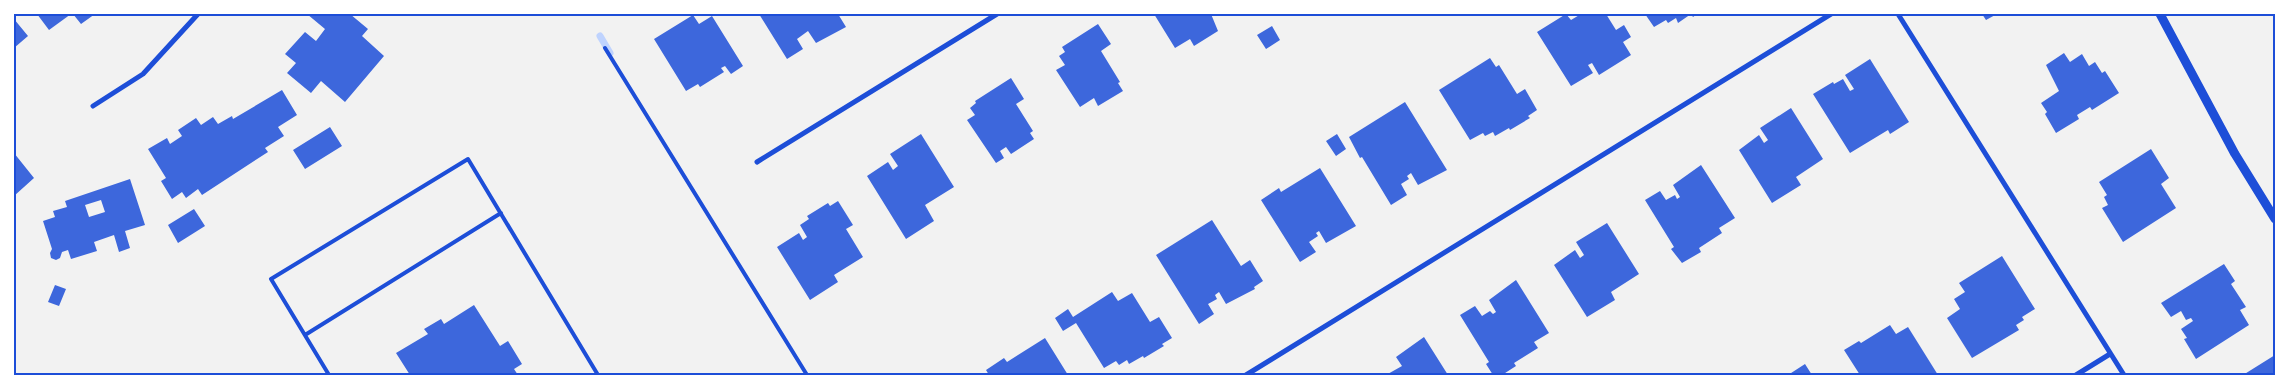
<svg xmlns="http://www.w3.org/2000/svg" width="2289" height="389" viewBox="0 0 2289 389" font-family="Manrope,sans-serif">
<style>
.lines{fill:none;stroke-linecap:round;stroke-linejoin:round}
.stream{stroke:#bfd3fe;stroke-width:7}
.building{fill:#3d67dc;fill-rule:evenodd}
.service{stroke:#1d4ed8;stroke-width:4}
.minor{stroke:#1d4ed8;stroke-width:5}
.tertiary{stroke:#1d4ed8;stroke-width:9}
.neatline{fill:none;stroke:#1d4ed8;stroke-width:2}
</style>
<rect width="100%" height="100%" fill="#f2f2f2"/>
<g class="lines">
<!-- stream -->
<path class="stream" d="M600,36L610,53"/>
</g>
<!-- building -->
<path class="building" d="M37,14H71L49,30Z
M73,14H95L81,24Z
M307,14H350L368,29L362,36L384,56L345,102L321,81L311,93L287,73L296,63L285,54L305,32L316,41L325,29Z
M759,14H838L846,27L816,43L808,31L797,39L803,49L787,59Z
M1154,14H1211L1218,31L1194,46L1190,39L1175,48Z
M1566,14L1571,20L1581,14H1606L1616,30L1624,25L1631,37L1623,42L1631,55L1599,75L1592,63L1588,65L1593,73L1571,86L1537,32Z
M1645,14H1697L1693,17L1691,14L1678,23L1676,18L1668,23L1666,20L1654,27Z
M1982,14H1997L1986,20Z
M693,15L699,24L712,16L743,66L731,74L725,66L721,68L724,72L700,87L698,84L686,91L654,39Z
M14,19L28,36L14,48Z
M1098,24L1111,44L1101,51L1120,82L1118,83L1123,91L1098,106L1094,98L1080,107L1056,70L1065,65L1059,56L1065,52L1062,47Z
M1272,26L1280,40L1266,49L1257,35Z
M2064,53L2070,62L2082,54L2089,66L2095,62L2102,73L2105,71L2119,93L2092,110L2090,107L2077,115L2079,119L2056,133L2045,114L2047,112L2041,103L2059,91L2046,65Z
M1490,58L1496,67L1499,65L1517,94L1525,89L1537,110L1528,116L1530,118L1510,130L1509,128L1495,136L1493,132L1485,136L1483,133L1470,140L1439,90Z
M1870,59L1909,122L1890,134L1888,130L1850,153L1813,94L1833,82L1834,84L1843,79L1850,91L1854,89L1845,75Z
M1011,78L1024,99L1016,104L1033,131L1030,133L1034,139L1011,154L1006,147L1000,151L1004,158L996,163L967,120L975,115L970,108L976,103L975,101Z
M282,90L297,115L278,127L284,136L265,148L268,152L202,195L198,189L186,198L182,192L172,199L161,181L166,178L148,149L167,138L170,144L182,136L178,130L196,118L201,125L213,117L218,124L232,116L233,119Z
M1405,102L1447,170L1418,185L1411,173L1407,176L1409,179L1401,184L1407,195L1391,205L1362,157L1360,158L1349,137Z
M1791,108L1823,159L1796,177L1801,185L1772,203L1739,150L1759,135L1764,143L1768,140L1760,128Z
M330,127L342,146L305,169L293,150Z
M921,134L954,187L925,205L934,221L906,239L867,176L888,162L893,170L898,166L890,154Z
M1337,134L1346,149L1336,156L1326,141Z
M2151,149L2169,178L2161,184L2176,208L2123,242L2102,208L2108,205L2104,197L2107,195L2099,182Z
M14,153L34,178L14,196Z
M1701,165L1735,218L1719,228L1722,233L1699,248L1701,252L1682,263L1671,249L1674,247L1645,200L1660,191L1666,200L1675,195L1677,199L1680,197L1673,185Z
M1320,168L1356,226L1326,243L1319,231L1316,233L1318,236L1309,242L1316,252L1300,262L1261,200L1279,188L1281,192Z
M130,179L145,225L125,231L130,248L119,252L114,235L94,242L97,251L71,259L68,250L62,252L60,258L56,260L51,258L50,253L52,249L43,221L55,217L53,211L67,207L65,201ZM101,200L105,212L89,217L85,205Z
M838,201L853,225L846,229L863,257L834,275L838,282L810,300L777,247L799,233L803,240L807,237L800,225L809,219L807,216L828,203L830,206Z
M194,209L205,226L178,243L168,225Z
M1212,220L1241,266L1250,260L1263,281L1254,287L1255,289L1226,304L1219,292L1215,295L1217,299L1208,304L1214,314L1199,324L1156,255Z
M1607,223L1639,274L1611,292L1615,300L1587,317L1554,265L1575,250L1580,258L1584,255L1576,242Z
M2002,256L2035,309L2022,317L2024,320L2016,325L2019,330L1972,358L1947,318L1960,309L1954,299L1965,292L1959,283Z
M2224,264L2235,281L2231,284L2246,307L2240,310L2249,325L2196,359L2184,339L2187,338L2181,329L2193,321L2191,318L2186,320L2181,311L2171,317L2161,303Z
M1516,280L1549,333L1534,342L1538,348L1514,363L1516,366L1502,375H1493L1486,364L1489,362L1460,315L1475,306L1482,316L1490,311L1493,314L1496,312L1489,300Z
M55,285L66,289L59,306L48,302Z
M1112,292L1118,301L1132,293L1150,322L1159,317L1172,338L1162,344L1164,346L1144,358L1143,356L1129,364L1127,360L1119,365L1116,361L1104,368L1076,323L1063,331L1055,318L1068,309L1073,317Z
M474,305L500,346L508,341L522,364L514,369L518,375H410L396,353L428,334L424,329L441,319L444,324Z
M1890,325L1896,334L1908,327L1938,375H1860L1844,350L1859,341L1861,343Z
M1424,337L1448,375H1386L1402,366L1396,357Z
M1045,338L1068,375H989L986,370L1004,358L1007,362Z
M2275,355V375H2243Z
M1805,364L1812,375H1788Z"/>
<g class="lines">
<!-- service -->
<path class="service" d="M605,48L807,375
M305,335L501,213
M329,375L271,279L468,159L598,375"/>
<!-- minor -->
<path class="minor" d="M1898,14L2124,375
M93,106L143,74L198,14
M757,162L997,14
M1246,375L1831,14
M2076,375L2110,354"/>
<!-- tertiary -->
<path class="tertiary" d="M2160,14L2235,154L2275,219"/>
</g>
<!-- border -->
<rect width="2289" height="389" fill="none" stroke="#ffffff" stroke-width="30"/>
<rect x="15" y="15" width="2259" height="359" class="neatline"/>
</svg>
